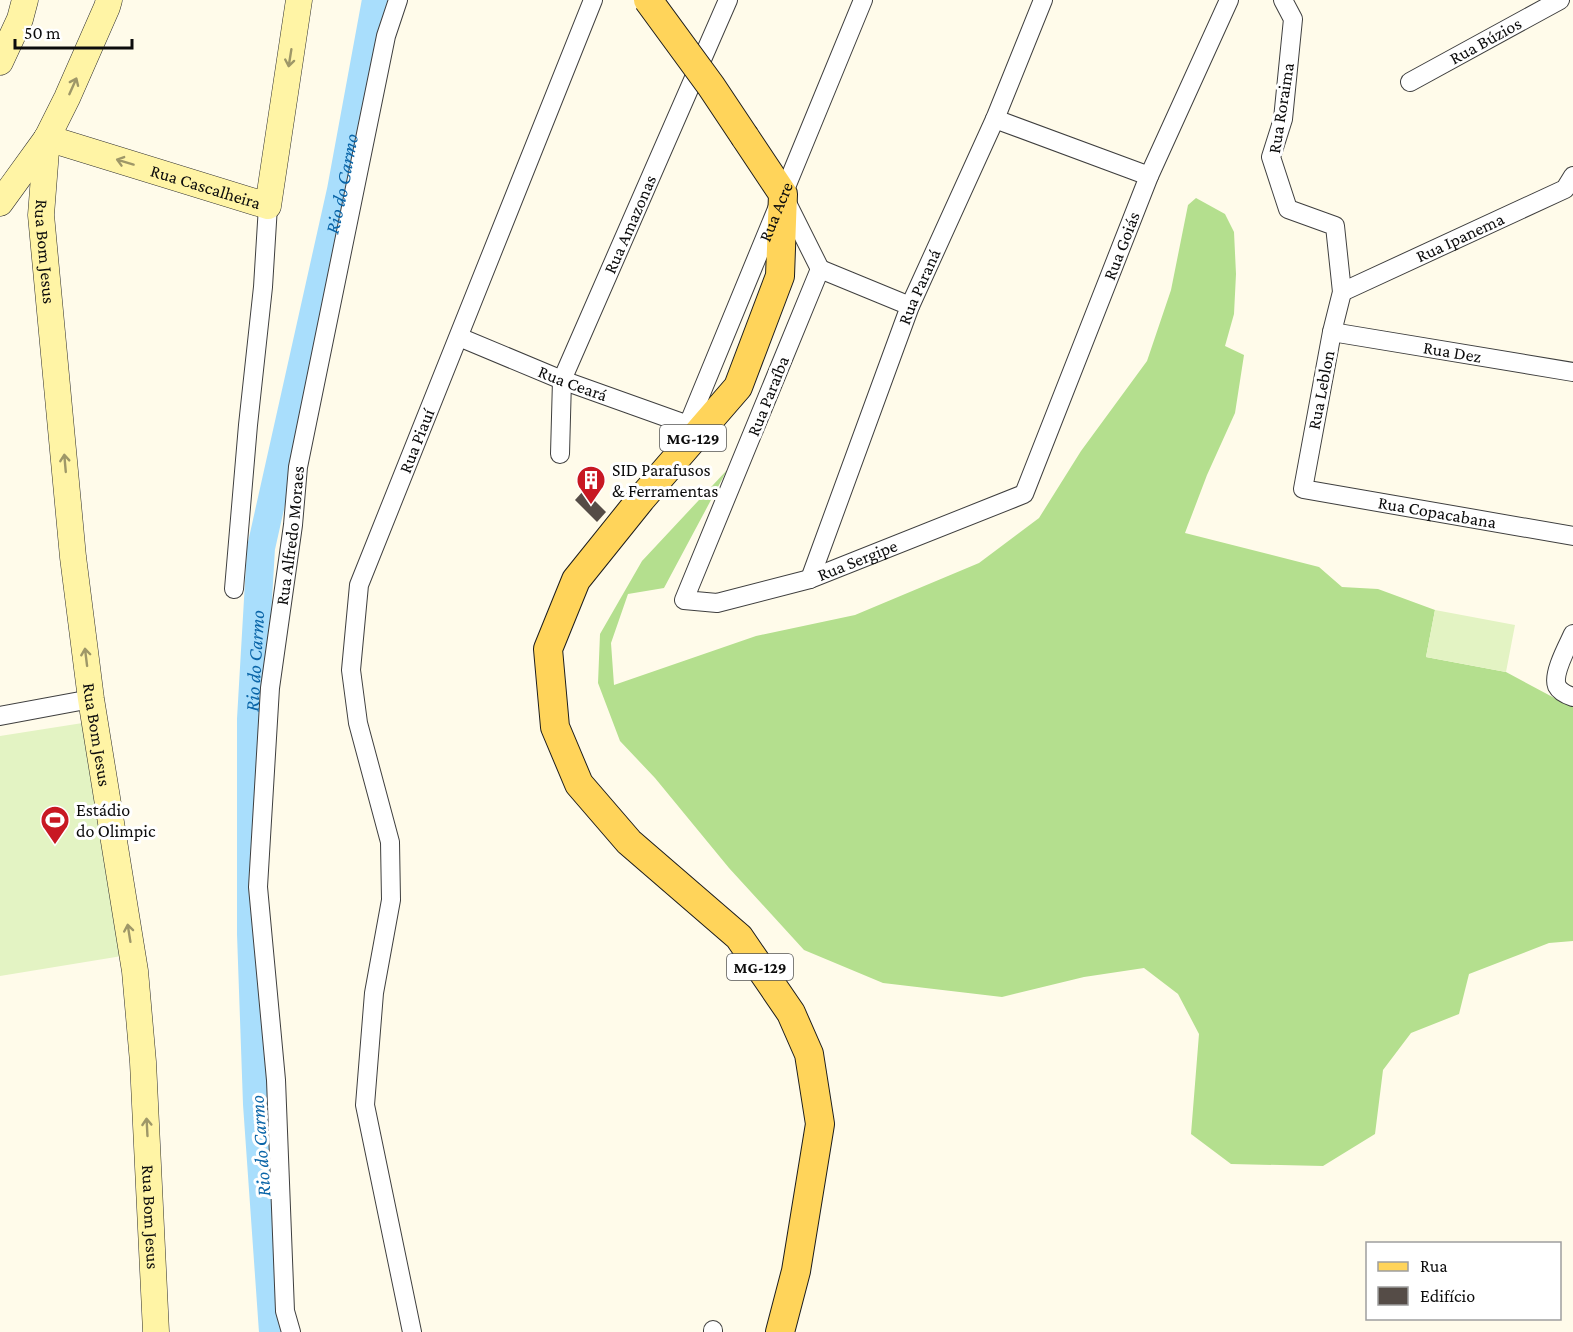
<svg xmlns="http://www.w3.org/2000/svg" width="1573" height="1332" viewBox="0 0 1573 1332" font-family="'Crimson Pro',serif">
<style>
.forest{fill:#b4df8e}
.pitch{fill:#e3f3c3}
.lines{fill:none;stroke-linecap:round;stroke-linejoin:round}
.river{stroke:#a9defc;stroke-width:28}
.building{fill:#554c47}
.street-casing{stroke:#3f3f3f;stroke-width:20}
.secondary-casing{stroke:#2e2e2e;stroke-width:27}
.primary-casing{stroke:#1d1d1d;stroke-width:30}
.street{stroke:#fff;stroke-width:18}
.secondary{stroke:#fff4a5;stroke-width:26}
.primary{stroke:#ffd45a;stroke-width:28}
.primary-bridge-casing{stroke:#1d1d1d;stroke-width:30;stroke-linecap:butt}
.primary-bridge{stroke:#ffd45a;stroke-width:28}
.oneway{stroke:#9e9768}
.labels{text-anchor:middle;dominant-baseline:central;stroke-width:6;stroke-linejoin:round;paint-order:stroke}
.shield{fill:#fff;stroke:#555;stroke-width:1.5}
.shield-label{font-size:16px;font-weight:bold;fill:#0c0c0c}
.street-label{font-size:18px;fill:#0c0c0c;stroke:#fff}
.poi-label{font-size:18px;fill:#0c0c0c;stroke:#fff;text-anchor:start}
.water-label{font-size:20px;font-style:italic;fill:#0a65a8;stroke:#fff}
</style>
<rect width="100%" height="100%" fill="#fffbea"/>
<!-- forest -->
<path class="forest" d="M1196,198L1225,214L1234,232L1236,274L1234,314L1225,346L1244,355L1235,413L1207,475L1185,533L1319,567L1342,587L1378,589L1435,610L1426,657L1506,672L1560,701L1573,702V941L1549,943L1469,974L1459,1014L1411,1033L1383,1070L1375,1134L1323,1166L1231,1164L1191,1134L1199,1034L1178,994L1144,968L1084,977L1002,997L883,983L804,950L729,868L655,778L620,741L598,683L600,634L642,561L727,470L664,588L628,594L611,643L614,685L756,636L855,615L979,563L1039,518L1081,451L1147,361L1171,290L1188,205Z"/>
<!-- pitch -->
<path class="pitch" d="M1435,610L1515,625L1506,672L1426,657Z
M89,722L128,955L0,976V736Z"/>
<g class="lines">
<!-- river -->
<path class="river" id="s1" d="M273,1332L257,1104L251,934V719L261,548L341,190L376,0"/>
</g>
<!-- building -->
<path class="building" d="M584,490L606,512L597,522L575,500Z"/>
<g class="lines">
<!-- street casing -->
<g class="street-casing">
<g id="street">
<path id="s2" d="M1283,0L1293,19L1283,119L1271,157L1288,209L1335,226L1342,292L1332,332L1303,489L1573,536"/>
<path id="s3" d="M1410,82L1560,0"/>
<path d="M995,119L1149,176"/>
<path id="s4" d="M786,201L820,269L684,600L717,603L810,579L1024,494L1149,176L1229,0"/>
<path d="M820,269L910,306"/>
<path id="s5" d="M1342,292L1565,189L1573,176"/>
<path id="s6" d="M1332,332L1573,372"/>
<path id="s7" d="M459,337L562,380L688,425L863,0"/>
<path id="s8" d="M560,454L562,380L728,0"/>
<path id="s9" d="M810,579L910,306L995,119L1043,0"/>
<path d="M234,589L248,425L263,287L268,206"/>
<path d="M1573,634C1568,645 1552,674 1557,686C1560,692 1567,695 1573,697"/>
<path d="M0,716L91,699"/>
<path id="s10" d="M291,1332L285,1311L276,1080L258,887L270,688L293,525L298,467L386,36L398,0"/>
<path id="s11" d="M412,1332L365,1105L374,993L391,900L390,842L358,723L351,670L359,585L593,0"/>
<path d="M713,1332V1330"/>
</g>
</g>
<!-- secondary casing -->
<g class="secondary-casing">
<g id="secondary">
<path d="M0,62L20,19L25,0"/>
<path id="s12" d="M47,138L41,215L73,557L91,699L135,971L143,1062L156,1332"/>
<path id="s13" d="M47,138L268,206L299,0"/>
<path d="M0,203L47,138L67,98L107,7L109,0"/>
</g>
</g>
<!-- primary casing -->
<g class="primary-casing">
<path id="primary" d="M745,137L783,194L780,276L738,387L641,499L576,580L548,649L555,727L579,784L629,842L739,937L791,1013L809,1054L820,1124L796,1271L780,1332"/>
</g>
<!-- street -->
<use href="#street" class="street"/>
<!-- secondary -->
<use href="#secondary" class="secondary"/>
<!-- primary -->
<use href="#primary" class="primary"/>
<!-- primary-bridge casing -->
<g class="primary-bridge-casing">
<path id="primary-bridge" d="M648,0L711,86L745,137"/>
</g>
<!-- primary-bridge -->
<use href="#primary-bridge" class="primary-bridge"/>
</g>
<!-- one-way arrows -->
<defs><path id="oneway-shaft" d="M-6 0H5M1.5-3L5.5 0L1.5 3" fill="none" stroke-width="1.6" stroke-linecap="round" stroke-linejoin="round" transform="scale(1.5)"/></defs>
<g class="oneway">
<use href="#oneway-shaft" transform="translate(290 58) rotate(99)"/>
<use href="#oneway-shaft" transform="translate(73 86) rotate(-66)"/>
<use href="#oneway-shaft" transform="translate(125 162) rotate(-163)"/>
<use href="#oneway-shaft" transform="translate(65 463) rotate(-95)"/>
<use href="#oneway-shaft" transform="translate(86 657) rotate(-97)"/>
<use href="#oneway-shaft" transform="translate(129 933) rotate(-99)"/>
<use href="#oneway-shaft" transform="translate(147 1127) rotate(-93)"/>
</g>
<!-- icons -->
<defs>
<g id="building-pin" transform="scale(1.5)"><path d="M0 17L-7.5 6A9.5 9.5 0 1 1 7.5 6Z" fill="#c81823" stroke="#fff"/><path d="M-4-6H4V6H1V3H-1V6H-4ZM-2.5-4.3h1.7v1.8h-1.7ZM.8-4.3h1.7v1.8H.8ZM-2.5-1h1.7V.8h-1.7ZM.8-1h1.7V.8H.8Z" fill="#fff"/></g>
<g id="stadium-pin" transform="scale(1.5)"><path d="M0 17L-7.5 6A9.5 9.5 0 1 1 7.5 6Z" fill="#c81823" stroke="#fff"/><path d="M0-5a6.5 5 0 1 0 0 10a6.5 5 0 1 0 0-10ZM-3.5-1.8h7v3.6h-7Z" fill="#fff"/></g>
</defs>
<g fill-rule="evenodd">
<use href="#building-pin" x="591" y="480"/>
<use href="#stadium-pin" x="55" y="820"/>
</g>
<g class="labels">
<!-- shield labels -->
<g class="shield">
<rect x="660" y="425" width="66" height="26" rx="4.5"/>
<rect x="727" y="954" width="66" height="26" rx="4.5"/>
</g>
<g class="shield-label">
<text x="693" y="438">MG-129</text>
<text x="760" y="967">MG-129</text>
</g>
<!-- street labels -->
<g class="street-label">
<text stroke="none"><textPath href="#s3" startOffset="86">Rua Búzios</textPath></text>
<text transform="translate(1281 108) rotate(-81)">Rua Roraima</text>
<text stroke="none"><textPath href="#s13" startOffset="166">Rua Cascalheira</textPath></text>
<text stroke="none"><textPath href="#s7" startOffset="476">Rua Acre</textPath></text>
<text stroke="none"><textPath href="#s8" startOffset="244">Rua Amazonas</textPath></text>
<text stroke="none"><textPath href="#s5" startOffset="130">Rua Ipanema</textPath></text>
<text stroke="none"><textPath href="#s4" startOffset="1060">Rua Goiás</textPath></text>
<text stroke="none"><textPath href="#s12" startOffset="114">Rua Bom Jesus</textPath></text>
<text stroke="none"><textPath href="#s9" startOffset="312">Rua Paraná</textPath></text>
<text stroke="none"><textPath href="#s6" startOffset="122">Rua Dez</textPath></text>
<text stroke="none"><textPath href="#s7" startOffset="123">Rua Ceará</textPath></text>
<text transform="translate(1321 390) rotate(-79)">Rua Leblon</text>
<text transform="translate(768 396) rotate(-68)">Rua Paraíba</text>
<text stroke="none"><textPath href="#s11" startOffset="914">Rua Piauí</textPath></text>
<text stroke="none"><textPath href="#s2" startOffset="670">Rua Copacabana</textPath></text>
<text stroke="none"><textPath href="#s10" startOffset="800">Rua Alfredo Moraes</textPath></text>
<text stroke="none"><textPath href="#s4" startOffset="614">Rua Sergipe</textPath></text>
<text stroke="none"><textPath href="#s12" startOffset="600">Rua Bom Jesus</textPath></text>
<text stroke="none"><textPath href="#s12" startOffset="1086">Rua Bom Jesus</textPath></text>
</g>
<!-- poi labels -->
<g class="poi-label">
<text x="612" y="470">SID Parafusos<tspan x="612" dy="21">&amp; Ferramentas</tspan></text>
<text x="76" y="810">Estádio<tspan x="76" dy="21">do Olimpic</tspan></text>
</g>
<!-- water labels -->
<g class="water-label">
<text stroke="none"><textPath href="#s1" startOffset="1158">Rio do Carmo</textPath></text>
<text stroke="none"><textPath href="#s1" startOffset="672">Rio do Carmo</textPath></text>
<text transform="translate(260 1146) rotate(-94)">Rio do Carmo</text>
</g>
</g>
<!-- legend -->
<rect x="1366" y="1242" width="195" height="78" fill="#ffffff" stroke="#9e9e9e" stroke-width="1.5"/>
<rect x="1378" y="1262" width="30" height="9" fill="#ffd45a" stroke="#9e9e9e" stroke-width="1.5"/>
<text x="1420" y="1272" font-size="18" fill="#0c0c0c">Rua</text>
<rect x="1378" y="1287" width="30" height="18" fill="#554c47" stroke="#9e9e9e" stroke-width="1.5"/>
<text x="1420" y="1302" font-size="18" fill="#0c0c0c">Edifício</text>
<!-- scale -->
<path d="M15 39v9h117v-9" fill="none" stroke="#0c0c0c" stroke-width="3"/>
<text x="24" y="39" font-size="18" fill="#0c0c0c" stroke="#ffffff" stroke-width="4.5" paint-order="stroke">50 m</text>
</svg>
